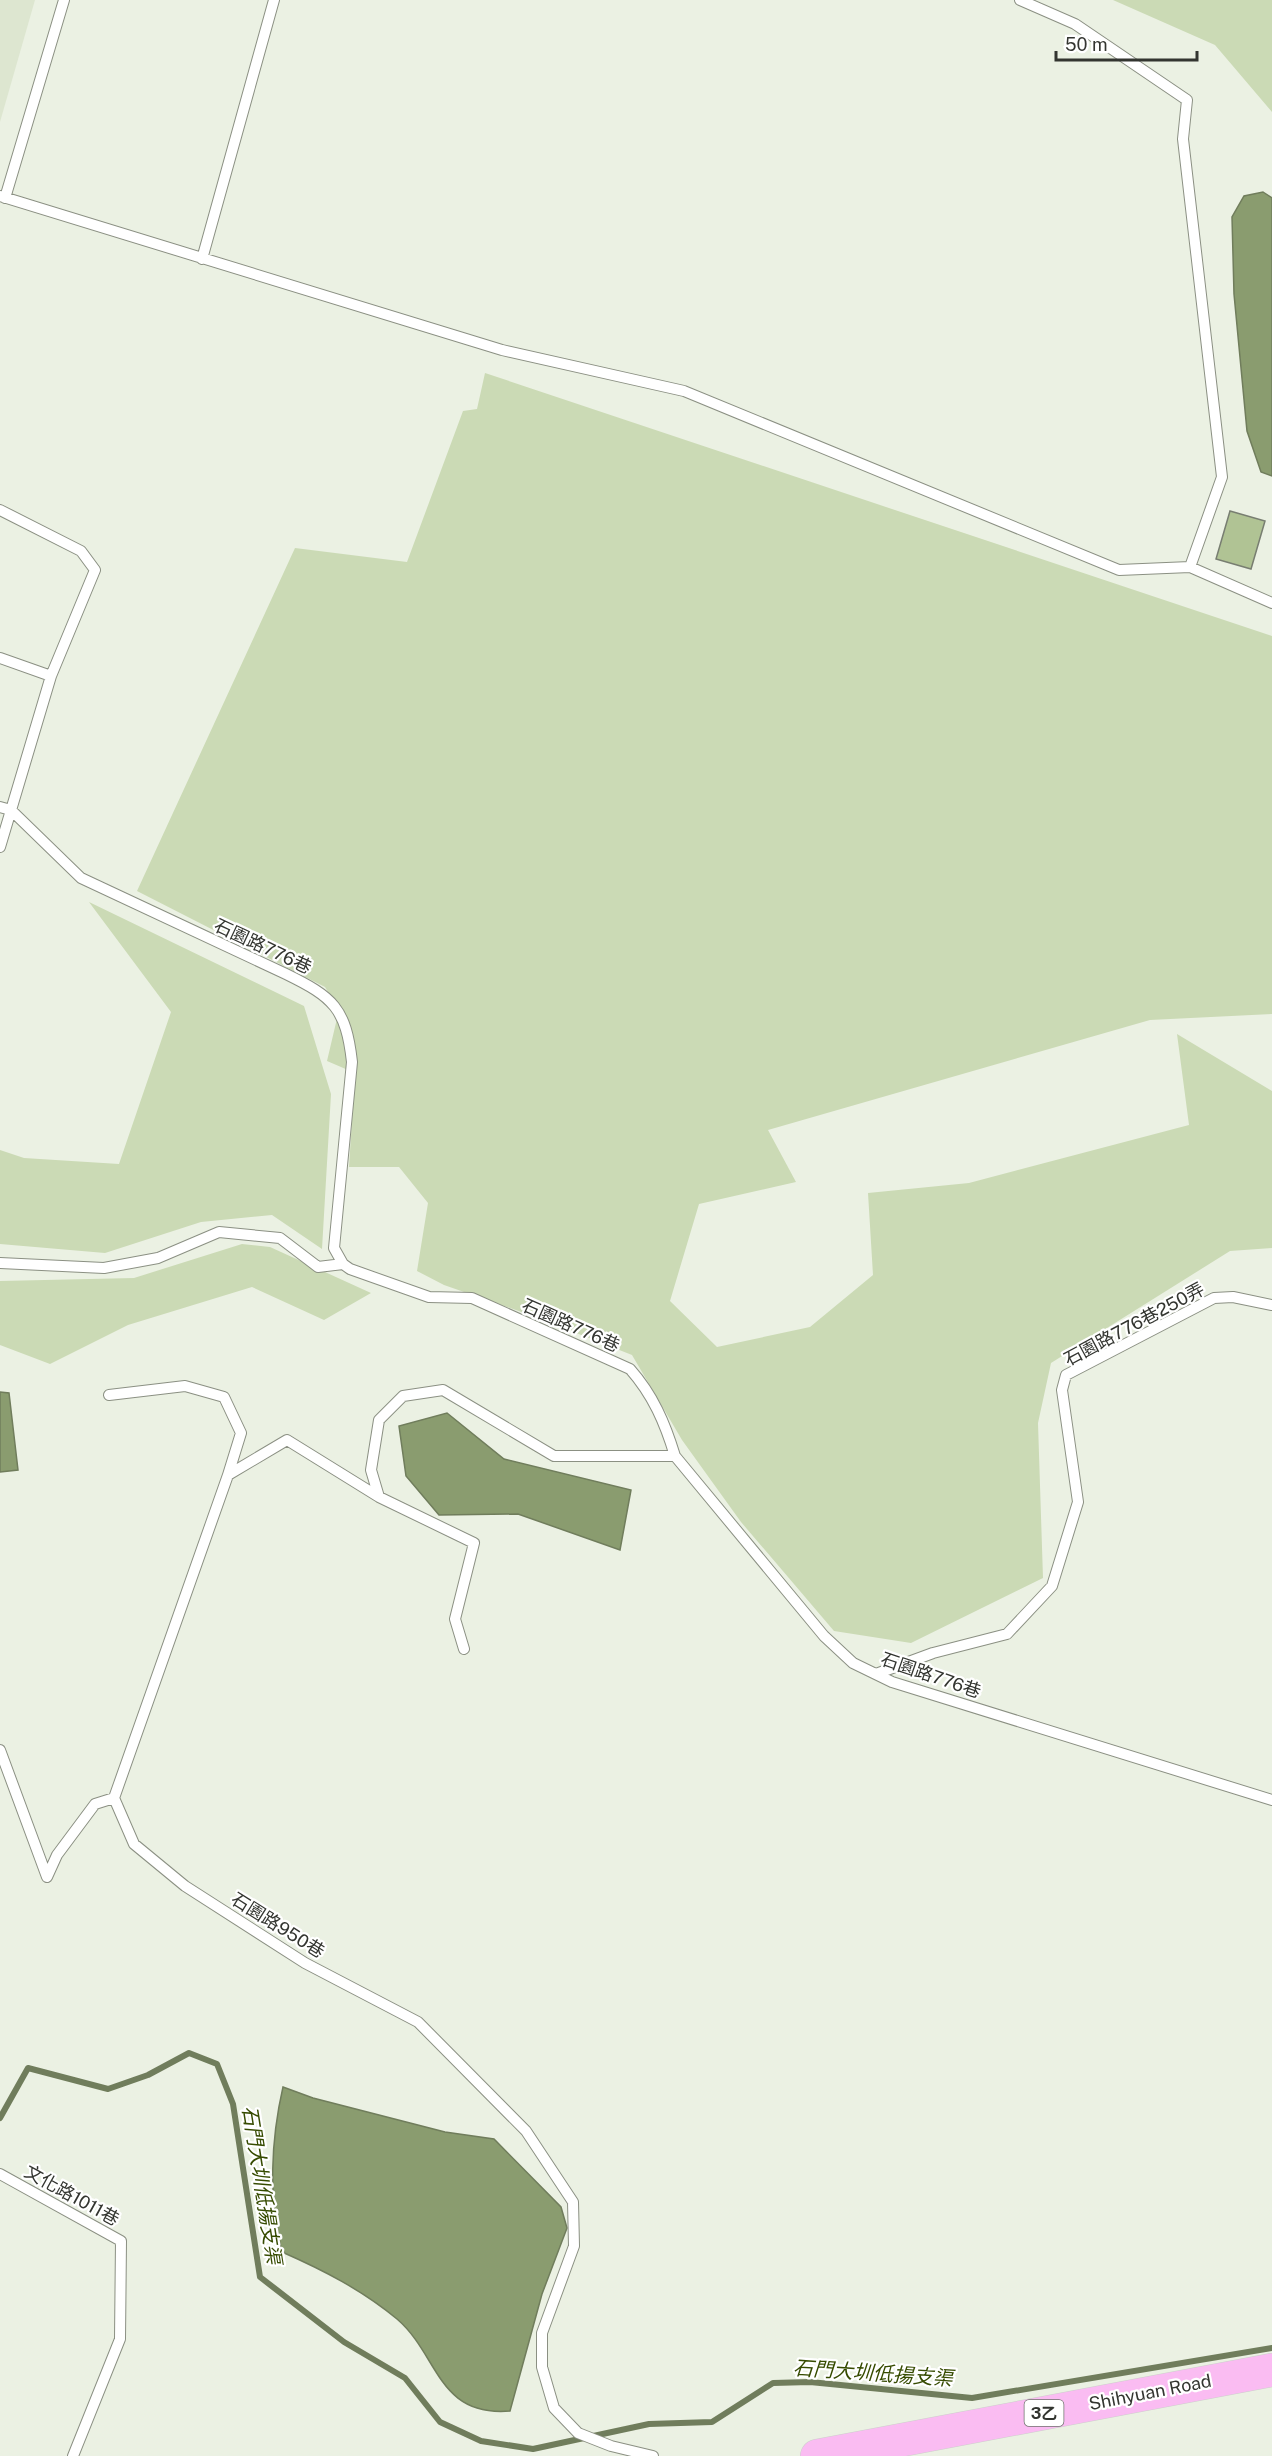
<svg xmlns="http://www.w3.org/2000/svg" width="1272" height="2456" viewBox="0 0 1272 2456" font-family="'Public Sans','Noto Sans TC',sans-serif">
<style>
.built{fill:#dde6d0}
.green{fill:#cbdab5}
.water{fill:#8a9c6f;stroke:#707d5c;stroke-width:1.5}
.lines{fill:none;stroke-linecap:round;stroke-linejoin:round}
.stream{stroke:#707d5c;stroke-width:6}
.building{fill:#b0c394;stroke:#787e71;stroke-width:1.5}
.service-casing{stroke:#8b9083;stroke-width:12}
.primary-casing{stroke:#cecfcd;stroke-width:34}
.service{stroke:#fff;stroke-width:10}
.primary{stroke:#fabcf2;stroke-width:33}
.labels{text-anchor:middle;dominant-baseline:central;stroke-width:4.5;stroke-linejoin:round;paint-order:stroke}
.shield{fill:#fff;stroke:#70726e;stroke-width:1.5}
.shield-label{font-size:16px;font-weight:bold;fill:#333530}
.street-label{font-size:18px;fill:#333530;stroke:#fff}
.water-label{font-size:20px;font-style:italic;fill:#364b00;stroke:#fff}
</style>
<rect width="100%" height="100%" fill="#ebf1e3"/>
<!-- built -->
<path class="built" d="M0,0H35L0,122Z"/>
<!-- green -->
<path class="green" d="M1113,0H1272V112L1215,45Z
M485,373L1272,636V1014L1150,1020L768,1130L796,1182L699,1204L670,1301L717,1347L810,1327L873,1275L868,1193L969,1183L1189,1125L1177,1034L1272,1091V1248L1230,1251L1051,1363L1038,1423L1043,1578L911,1643L834,1631L741,1522L682,1440L632,1355L533,1316L444,1285L417,1271L428,1203L399,1167H349L355,1073L327,1061L339,1010L325,987L137,891L295,548L407,562L463,411L477,409Z
M89,902L304,1006L331,1094L322,1249L272,1215L201,1222L105,1253L0,1244V1150L24,1158L119,1164L171,1012Z
M242,1244L270,1247L371,1293L324,1320L252,1287L128,1325L50,1364L0,1345V1281L134,1278Z"/>
<!-- water -->
<path class="water" d="M1263,192L1272,198V476L1261,472L1247,431L1234,294L1232,217L1244,196Z
M0,1392L9,1393L18,1470L0,1472Z
M447,1413L504,1459L631,1490L620,1550L518,1514L439,1515L406,1476L399,1426Z
M283,2087L313,2098L445,2132L494,2139L561,2207L567,2228L542,2294L510,2411C437,2417 439,2355 397,2319C362,2290 323,2270 282,2252C268,2200 271,2139 283,2087Z"/>
<g class="lines">
<!-- stream -->
<path class="stream" d="M0,2118L28,2068L108,2089L148,2075L189,2053L217,2064L233,2104L260,2277L344,2342L405,2378L440,2422L481,2441L533,2449L649,2424L712,2422L773,2383L810,2382L972,2398L1272,2348"/>
</g>
<!-- building -->
<path class="building" d="M1230,511L1265,521L1251,569L1216,559Z"/>
<g class="lines">
<!-- service casing -->
<g class="service-casing">
<path id="service" d="M1020,0L1075,24L1187,100L1183,139L1222,477L1190,567
M0,196L502,350L684,391L1119,570L1190,567L1272,603
M5,198L64,0
M202,259L274,0
M0,510L81,551L95,570L51,676L0,847
M0,658L51,676
M0,807L11,810L81,878L286,974C333,997 346,1008 352,1062L334,1248L343,1264L350,1269L429,1297L472,1298L630,1369C653,1395 665,1423 675,1456L824,1636L853,1663L892,1682L1272,1800
M0,1263L104,1268L158,1258L219,1232L280,1238L318,1267L343,1264
M109,1395L185,1386L224,1397L241,1433L228,1475
M379,1497L287,1440L228,1475L114,1798L134,1844L185,1886L305,1963L418,2022L526,2131L573,2202L574,2246L542,2333V2367L554,2408L578,2433L611,2446L653,2456
M464,1649L455,1619L474,1543L379,1497L371,1470L379,1420L403,1396L443,1390L554,1456H675
M876,1674L933,1653L1007,1634L1052,1586L1078,1502L1062,1390L1066,1375L1214,1298L1233,1297L1272,1305
M0,1750L47,1877L57,1855L95,1804L114,1798
M0,2174L121,2241L120,2339L73,2456"/>
</g>
<!-- primary casing -->
<g class="primary-casing">
<path id="primary" d="M817,2456L1272,2370"/>
</g>
<!-- service -->
<use href="#service" class="service"/>
<!-- primary -->
<use href="#primary" class="primary"/>
</g>
<g class="labels">
<!-- shield labels -->
<rect class="shield" x="1024.5" y="2400" width="39" height="26" rx="4.5"/>
<g class="shield-label">
<text x="1044" y="2413">3乙</text>
</g>
<!-- street labels -->
<g class="street-label">
<text transform="translate(263 946) rotate(25)">石園路776巷</text>
<text transform="translate(1134 1324) rotate(-28)">石園路776巷250弄</text>
<text transform="translate(571 1325) rotate(24)">石園路776巷</text>
<text transform="translate(931 1675) rotate(19)">石園路776巷</text>
<text transform="translate(278 1925) rotate(32)">石園路950巷</text>
<text transform="translate(72 2195) rotate(29)">文化路1011巷</text>
<text transform="translate(1150 2392) rotate(-11)">Shihyuan Road</text>
</g>
<!-- water labels -->
<g class="water-label">
<text transform="translate(262 2185) rotate(81)">石門大圳低揚支渠</text>
<text transform="translate(873 2373) rotate(4)">石門大圳低揚支渠</text>
</g>
</g>
<!-- scale -->
<path d="M1056 51v9h141v-9" fill="none" stroke="#333530" stroke-width="3"/>
<text x="1065" y="51" font-size="18" fill="#333530" stroke="#ffffff" stroke-width="4.5" paint-order="stroke">50 m</text>
</svg>
